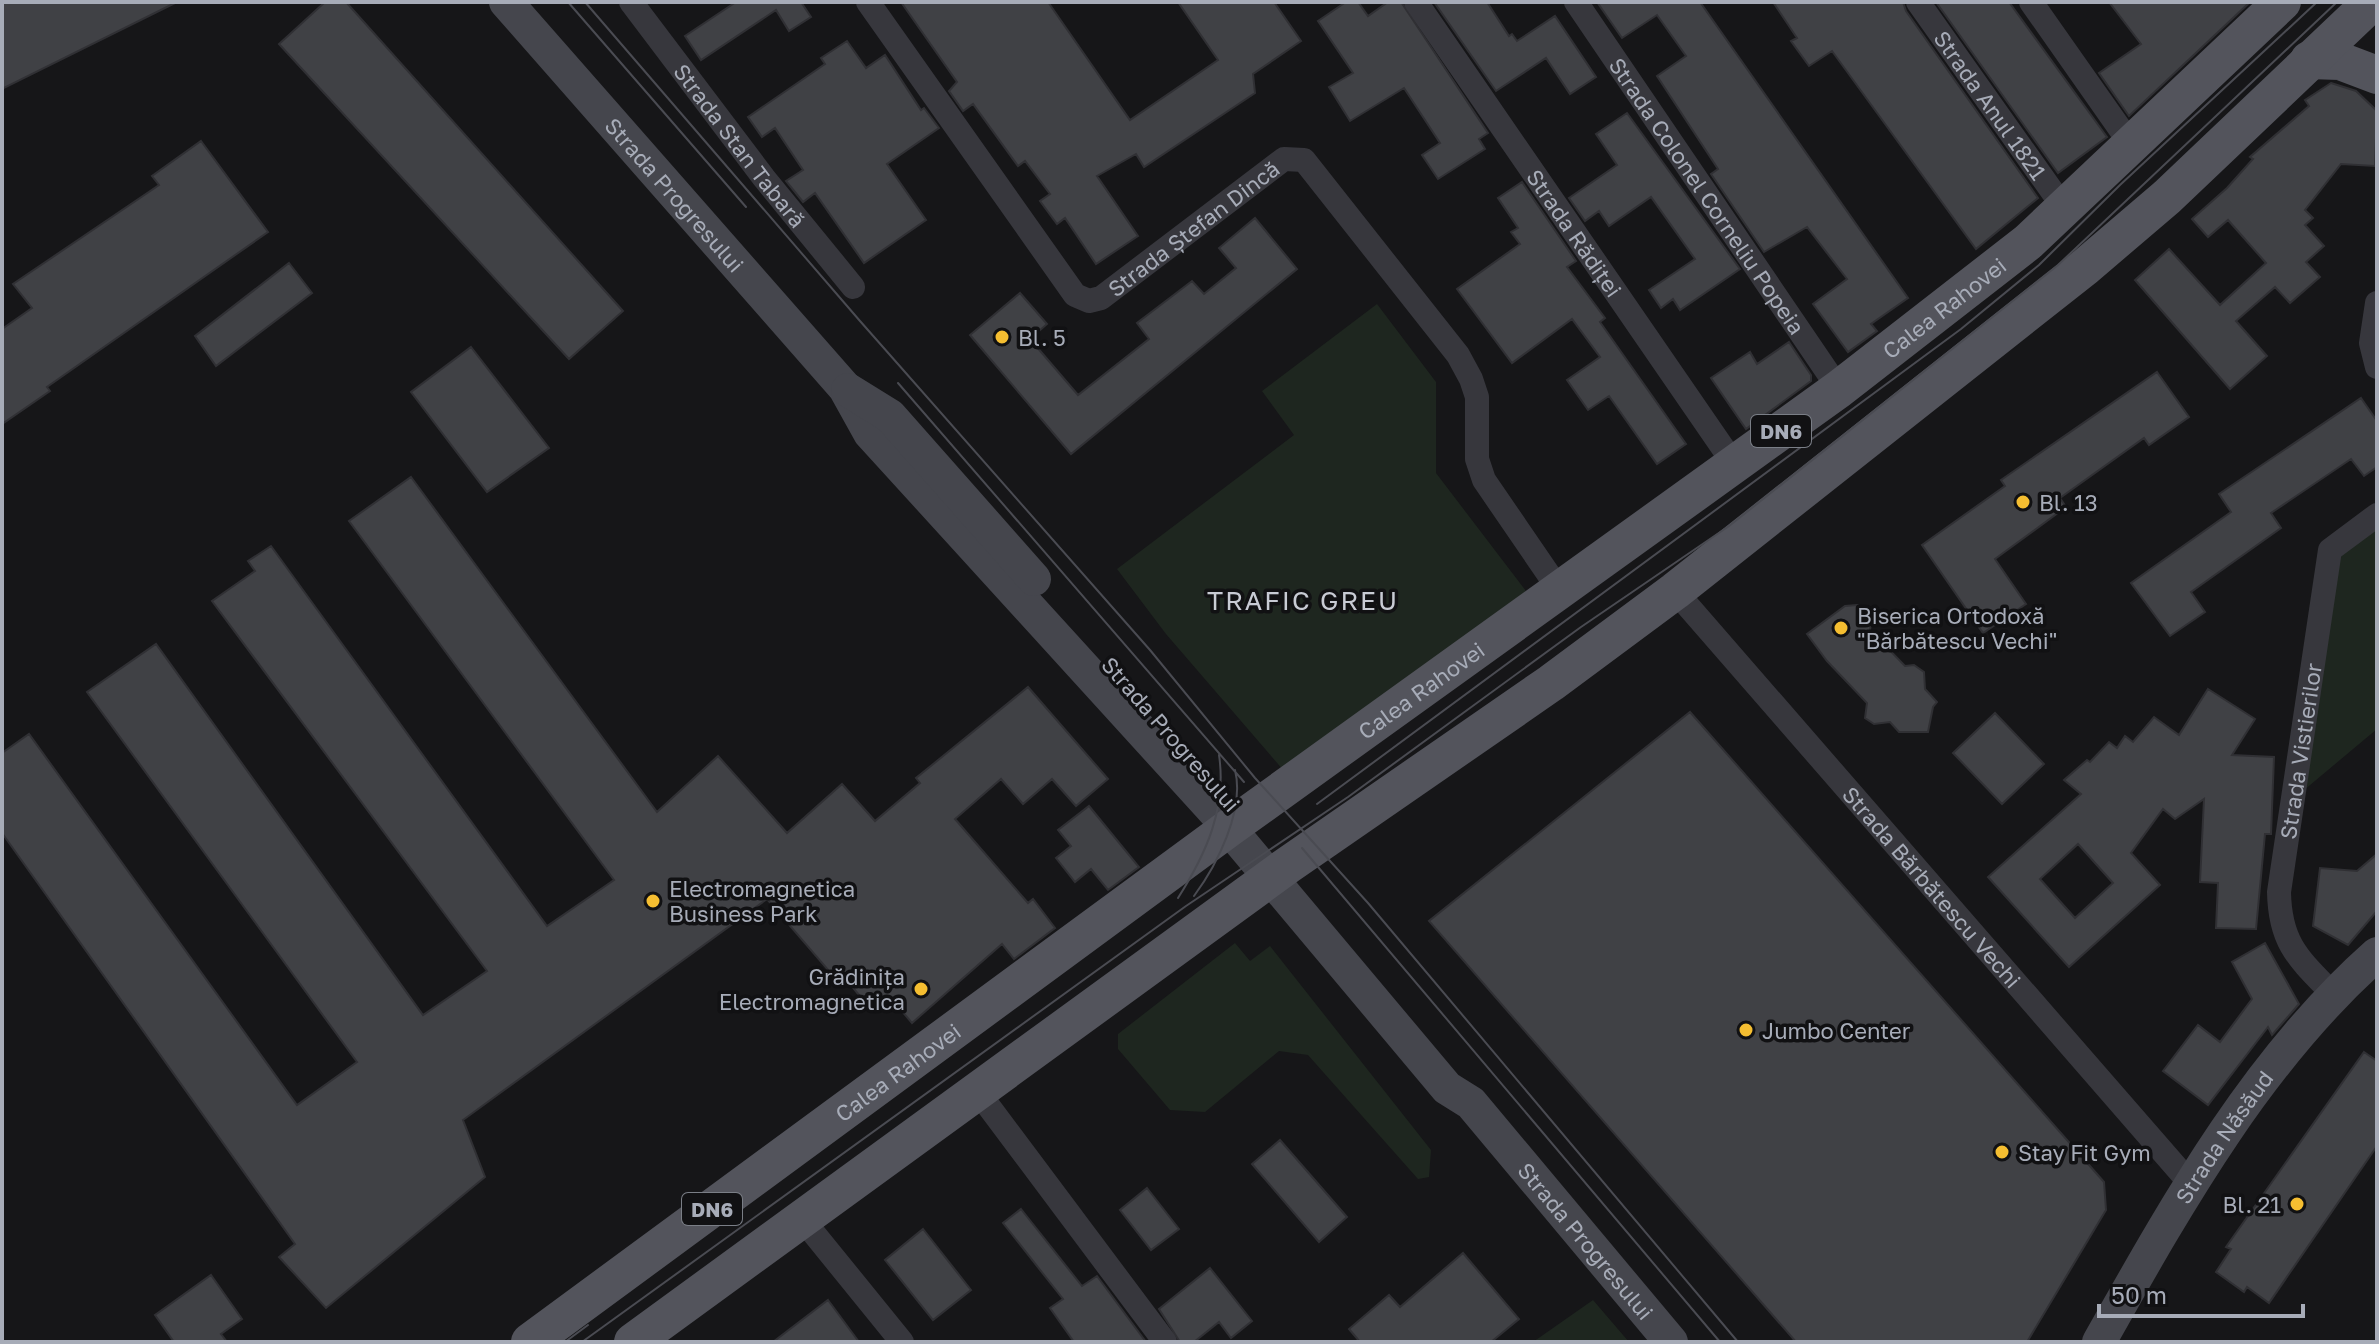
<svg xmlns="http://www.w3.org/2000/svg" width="2379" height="1344" viewBox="0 0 2379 1344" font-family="'Golos Text',sans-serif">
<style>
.green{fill:#1e261f}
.building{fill:#404145;stroke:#303034;stroke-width:2;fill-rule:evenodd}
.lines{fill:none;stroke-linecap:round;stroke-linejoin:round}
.street{stroke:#37373d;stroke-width:24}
.secondary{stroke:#45464d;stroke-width:34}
.primary{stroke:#53545c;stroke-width:38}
.tram{stroke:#4a4b52;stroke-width:2}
.poi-dot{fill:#f5be31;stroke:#111113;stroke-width:3}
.labels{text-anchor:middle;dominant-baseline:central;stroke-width:7;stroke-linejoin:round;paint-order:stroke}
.shield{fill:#111113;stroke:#7a7e86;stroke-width:2}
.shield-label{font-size:20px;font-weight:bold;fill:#a7acb8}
.street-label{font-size:22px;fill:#a7acb8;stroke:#111113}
.poi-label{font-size:22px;fill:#a7acb8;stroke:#111113;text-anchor:start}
.quarter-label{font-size:26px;letter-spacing:2px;fill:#c8cbd4;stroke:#111113}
</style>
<rect width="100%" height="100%" fill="#161618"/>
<!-- green -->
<path class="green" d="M1377,304L1436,382V473L1526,591L1284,771L1166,634L1117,569L1294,435L1262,391Z
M2377,515V729L2291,801L2330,550Z
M1235,943L1250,961L1270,946L1431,1150L1429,1177L1418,1179L1308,1055L1279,1051L1205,1112L1170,1110L1118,1049V1034Z
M1593,1300L1629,1342H1533Z"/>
<!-- building -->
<path class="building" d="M2,2H177L2,89Z
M325,2H346L623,311L569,359L279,44Z
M736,2H801L811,17L789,31L776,10L701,60L685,36Z
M901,2H1048L1130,120L1218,60L1178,2H1274L1301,41L1253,74L1255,93L1144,167L1136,154L1097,176L1138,236L1096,264L1065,218L1057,224L1040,201L1050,194L1025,161L1018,166L973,104L963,111L949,91L957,82Z
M1346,2H1358L1368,16L1388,2H1401L1488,133L1479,139L1485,149L1438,179L1422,155L1440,143L1404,88L1350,121L1329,87L1353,73L1318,21Z
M1434,2H1487L1509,36L1512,34L1517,41L1555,16L1596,77L1570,94L1546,58L1496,91Z
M1597,2H1700L1908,298L1871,324L1877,331L1848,352L1813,304L1847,279L1807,227L1764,252L1711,174L1718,169L1657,76L1686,56L1657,15L1622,38Z
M1773,2H1903L1906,11L2038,198L1976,249L1832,51L1809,66L1791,41L1797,38Z
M1936,2H2009L2107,137L2058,173Z
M2109,2H2250L2129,116L2099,73L2141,44Z
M847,41L866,68L885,55L921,110L924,108L939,128L887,164L926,220L864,263L815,193L803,202L786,181L803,170L775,128L762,137L748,117L825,64L821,58Z
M2331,83L2356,91L2377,111L2375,166L2341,164L2305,210L2313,218L2305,225L2324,246L2306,262L2320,277L2290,303L2275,287L2236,321L2267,356L2230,389L2135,280L2169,249L2220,305L2266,263L2228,220L2208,237L2192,219L2227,188L2253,159L2250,157L2309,106L2305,100Z
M1627,113L1740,269L1680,310L1673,299L1661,308L1649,290L1695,259L1651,197L1609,226L1599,211L1585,221L1569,198L1617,165L1596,134Z
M201,141L268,232L47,387L50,391L2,424V329L32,308L13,284L159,185L152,176Z
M1522,182L1576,261L1567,267L1605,318L1600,322L1686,444L1657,464L1609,396L1588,410L1567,380L1600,357L1572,319L1512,363L1457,289L1520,244L1511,232L1518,228L1498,198Z
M1255,218L1297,269L1071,454L970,335L1020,293L1047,324L1030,339L1078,395L1149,339L1137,323L1192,281L1204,294L1236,268L1219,248Z
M289,263L312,293L216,366L195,336Z
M1789,342L1811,375V381L1746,429L1711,378L1750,352L1757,364Z
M471,347L549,448L487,492L411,392Z
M2157,372L2189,417L2149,445L2144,438L2060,498L2066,507L1995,559L2026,604L1983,633L1922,545L2005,486L2001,480Z
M2361,398L2377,421V467L2364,476L2351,459L2271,513L2281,528L2191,592L2205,612L2170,636L2131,583L2231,512L2219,494Z
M411,477L657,812L718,756L787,833L842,784L875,821L920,783L916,778L1028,687L1108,779L1076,806L1052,779L1023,804L1001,779L955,819L1028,903L1033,899L1055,928L1014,959L1002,944L912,1023L890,997L872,1011L846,979L841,985L767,899L463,1120L485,1177L326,1308L279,1257L295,1244L2,833V753L29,734L297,1105L357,1062L87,692L156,644L423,1015L487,971L212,601L255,571L248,561L271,546L547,926L614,880L349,521Z
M1857,605L1870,610L1872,616L1870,630L1905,666L1914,665L1924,672L1925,689L1937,702L1933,707L1928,732H1899L1890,722L1874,724L1865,718L1867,703L1827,661L1807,634L1845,606Z
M2208,689L2255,719L2232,755L2274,757L2271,834H2265L2256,929L2216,928L2218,883L2200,882L2204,799L2175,819L2163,809L2131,853L2160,885L2069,967L1988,877L2081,794L2064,780L2087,760L2090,762L2109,742L2117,748L2125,736L2133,742L2154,717L2179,735ZM2078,844L2113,883L2075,918L2040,879Z
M1690,712L2104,1182L2106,1210L2027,1342H1796L1429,921Z
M1995,713L2044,764L2002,804L1953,753Z
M1089,806L1139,867L1108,890L1091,869L1075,882L1056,858L1071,846L1058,830Z
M2377,854V911L2348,945L2313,926L2320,868L2357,871Z
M2265,943L2299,1004L2272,1035L2268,1027L2208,1105L2163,1071L2198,1025L2220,1042L2252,999L2232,962Z
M2364,1052L2377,1061V1146L2269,1303L2247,1287L2244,1292L2216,1272L2231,1249L2226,1247Z
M1280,1140L1347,1217L1319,1242L1252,1164Z
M1147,1188L1179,1229L1151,1250L1120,1210Z
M1021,1209L1082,1286L1097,1276L1146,1342H1074L1050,1308L1063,1299L1003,1223Z
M923,1229L971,1290L933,1320L885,1260Z
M1463,1253L1519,1319L1491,1342H1360L1349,1329L1389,1295L1400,1307Z
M1210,1268L1252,1321L1231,1338L1219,1322L1194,1342H1180L1159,1309Z
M211,1275L242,1319L221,1334L227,1342H174L155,1315Z
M828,1300L859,1342H773Z"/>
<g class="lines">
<!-- street -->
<g class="street">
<path id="s1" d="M631,2L764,178L853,287"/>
<path id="s2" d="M868,2L1075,295L1089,301L1101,298L1284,159L1304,160L1458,355L1471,379L1477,397V459L1484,480L1560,591"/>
<path id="s3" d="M1416,2L1734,464"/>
<path id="s4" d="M1576,2L1839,389"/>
<path id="s5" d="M1918,2L2064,208"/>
<path d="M2031,2L2130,143"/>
<path d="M2377,303L2371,343L2377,367"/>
<path id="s6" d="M1675,591L2190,1183"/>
<path id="s7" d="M2333,994C2299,959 2280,944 2279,892L2330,550L2377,515"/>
<path d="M978,1092L1165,1342"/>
<path d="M803,1220L902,1342"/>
</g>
<!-- secondary -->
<g class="secondary">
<path id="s8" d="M506,2L845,388L870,433L1217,814L1447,1088L1471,1103L1671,1342"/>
<path d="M848,390L890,416L1034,579"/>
<path id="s9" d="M2099,1342C2177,1204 2257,1060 2377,954"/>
</g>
<!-- primary -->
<g class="primary">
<path d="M2309,60L2340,61L2377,75"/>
<path id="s10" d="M530,1342L1229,828L1839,389L2028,242L2282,2"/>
<path d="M633,1342L1288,865L1551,683L1675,591L2085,267L2167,197L2372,2"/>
</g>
<!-- tram -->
<path class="tram" d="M568,2L746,207
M585,2L860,321L1150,650L1255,778L1368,903L1738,1342
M898,383L1244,782
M1317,804L1961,329L2039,265L2120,185L2317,2
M1302,848L1720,1342
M1194,896C1217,865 1245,810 1235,770
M1178,898C1206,854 1227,808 1219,755
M565,1342L588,1325
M582,1342L1186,906L1348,797L1581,627L1729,526L2058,265L2337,2"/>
</g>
<!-- markers -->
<g class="poi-dot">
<circle cx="1002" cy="337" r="8"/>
<circle cx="2023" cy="502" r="8"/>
<circle cx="1841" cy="628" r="8"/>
<circle cx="653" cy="901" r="8"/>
<circle cx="921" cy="989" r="8"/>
<circle cx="1746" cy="1030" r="8"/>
<circle cx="2002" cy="1152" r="8"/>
<circle cx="2297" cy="1204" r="8"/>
</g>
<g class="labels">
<!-- shield labels -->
<g class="shield">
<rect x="1751" y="415" width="60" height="32" rx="6"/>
<rect x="682" y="1193" width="60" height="32" rx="6"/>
</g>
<g class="shield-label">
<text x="1781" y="431">DN6</text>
<text x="712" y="1209">DN6</text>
</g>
<!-- street labels -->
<g class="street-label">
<text stroke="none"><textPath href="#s5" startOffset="126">Strada Anul 1821</textPath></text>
<text stroke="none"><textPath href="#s1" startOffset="180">Strada Stan Tabară</textPath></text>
<text stroke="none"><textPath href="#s8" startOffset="256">Strada Progresului</textPath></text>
<text stroke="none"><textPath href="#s4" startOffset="234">Strada Colonel Corneliu Popeia</textPath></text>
<text stroke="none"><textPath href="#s2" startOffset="502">Strada Ștefan Dincă</textPath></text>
<text stroke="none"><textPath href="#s3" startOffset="280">Strada Rădiței</textPath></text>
<text stroke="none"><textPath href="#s10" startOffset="1752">Calea Rahovei</textPath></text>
<text stroke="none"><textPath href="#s10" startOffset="1104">Calea Rahovei</textPath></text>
<text transform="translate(1171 734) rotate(49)">Strada Progresului</text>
<text stroke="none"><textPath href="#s7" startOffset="262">Strada Vistierilor</textPath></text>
<text stroke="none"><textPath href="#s6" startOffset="392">Strada Bărbătescu Vechi</textPath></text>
<text stroke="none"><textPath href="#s10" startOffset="456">Calea Rahovei</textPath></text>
<text stroke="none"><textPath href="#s9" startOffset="240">Strada Năsăud</textPath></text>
<text stroke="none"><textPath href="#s8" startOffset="1646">Strada Progresului</textPath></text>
</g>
<!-- poi labels -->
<g class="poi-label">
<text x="1018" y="337">Bl. 5</text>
<text x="2039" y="502">Bl. 13</text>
<text x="1857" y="615">Biserica Ortodoxă<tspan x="1857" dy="25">"Bărbătescu Vechi"</tspan></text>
<text x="669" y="888">Electromagnetica<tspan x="669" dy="25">Business Park</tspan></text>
<text x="905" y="976" text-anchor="end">Grădinița<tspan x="905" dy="25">Electromagnetica</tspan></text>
<text x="1762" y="1030">Jumbo Center</text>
<text x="2018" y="1152">Stay Fit Gym</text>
<text x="2281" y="1204" text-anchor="end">Bl. 21</text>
</g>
<!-- quarter labels -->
<g class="quarter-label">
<text x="1303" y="600">TRAFIC GREU</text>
</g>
</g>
<!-- border -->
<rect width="2379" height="1344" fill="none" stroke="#a7acb8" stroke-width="8"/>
<!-- scale -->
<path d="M2099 1304v12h204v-12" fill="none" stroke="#a7acb8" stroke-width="4"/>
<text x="2111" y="1304" font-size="24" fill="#a7acb8" stroke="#111113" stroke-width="6" paint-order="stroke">50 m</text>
</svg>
